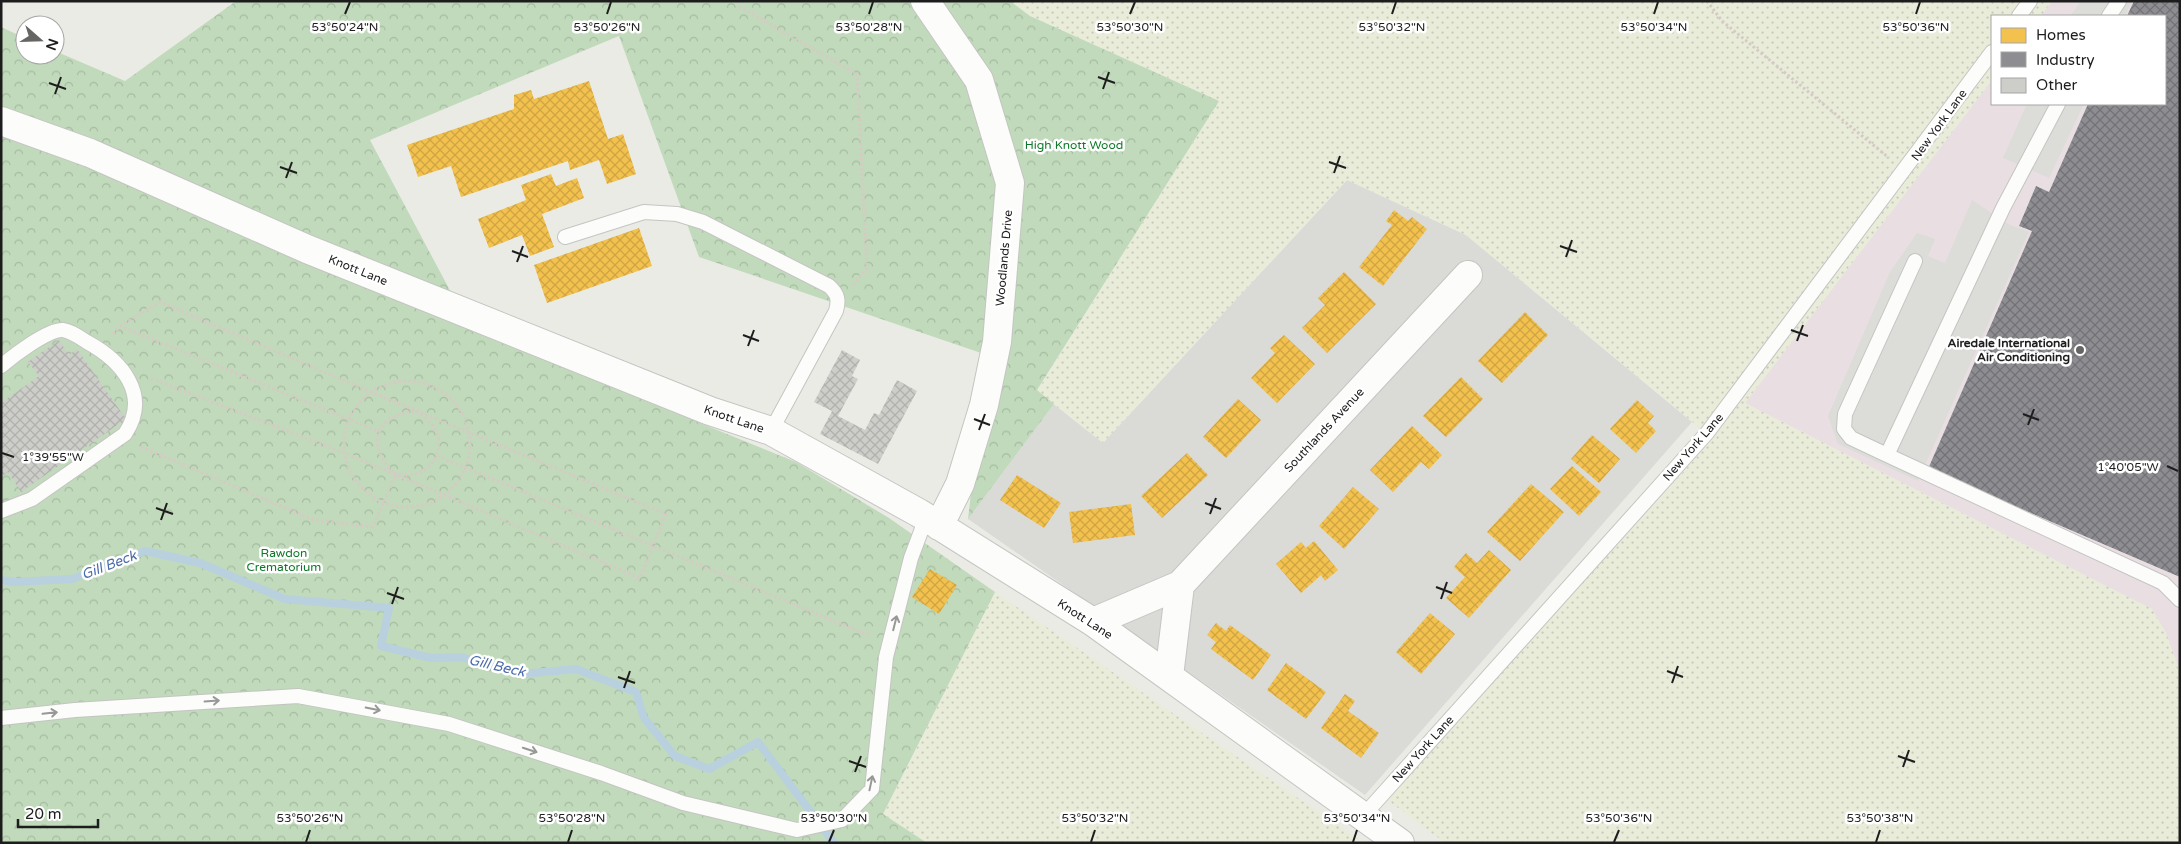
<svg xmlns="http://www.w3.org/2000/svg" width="2181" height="844" viewBox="0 0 2181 844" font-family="'Varela Round',sans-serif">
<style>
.residential{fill:#dadad7}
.industrial{fill:#e9dfe3}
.farmland{fill:url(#farmland-dots)}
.forest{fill:url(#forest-crowns)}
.parking{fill:#dcdcd9}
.homes{fill:url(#homes-cross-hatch)}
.industry{fill:url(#industry-cross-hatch)}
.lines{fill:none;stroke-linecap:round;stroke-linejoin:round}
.stream{stroke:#b9d0de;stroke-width:8}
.building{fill:url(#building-cross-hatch)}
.lane-casing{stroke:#c4c4c2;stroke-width:16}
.street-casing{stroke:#c4c4c2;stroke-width:30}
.path{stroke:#d6cac5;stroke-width:3;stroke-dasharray:2.5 2.5;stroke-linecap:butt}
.lane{stroke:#fcfcfb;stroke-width:14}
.street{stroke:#fcfcfb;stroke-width:28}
.oneway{stroke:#989897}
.ticks{fill:none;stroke:#1d1d1d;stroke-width:2}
.poi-dot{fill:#656563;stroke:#fff;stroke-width:2}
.labels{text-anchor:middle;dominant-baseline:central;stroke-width:5;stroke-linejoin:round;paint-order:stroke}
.street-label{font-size:12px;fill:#1d1d1d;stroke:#fff}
.park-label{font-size:12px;fill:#0e7828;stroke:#fff}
.poi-label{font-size:12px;font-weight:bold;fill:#1d1d1d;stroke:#fff;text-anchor:end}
.water-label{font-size:14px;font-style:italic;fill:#4c6baa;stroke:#fff}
.ticks-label{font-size:12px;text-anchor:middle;fill:#1d1d1d;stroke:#fff;stroke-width:5;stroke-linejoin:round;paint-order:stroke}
</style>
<defs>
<pattern id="farmland-dots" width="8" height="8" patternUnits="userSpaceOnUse" patternTransform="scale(1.25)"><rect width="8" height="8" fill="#e8ecd9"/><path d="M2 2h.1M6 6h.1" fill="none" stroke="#c7caba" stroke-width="1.8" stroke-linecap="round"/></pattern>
<pattern id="forest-crowns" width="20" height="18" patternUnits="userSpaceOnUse" patternTransform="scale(1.25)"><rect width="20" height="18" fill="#c1dabb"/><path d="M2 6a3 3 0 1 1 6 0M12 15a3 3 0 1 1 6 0" fill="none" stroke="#a5bba0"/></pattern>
<pattern id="homes-cross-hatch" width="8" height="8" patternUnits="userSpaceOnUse" patternTransform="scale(1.25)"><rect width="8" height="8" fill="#f2c14e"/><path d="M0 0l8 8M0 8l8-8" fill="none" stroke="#cfa544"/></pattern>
<pattern id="industry-cross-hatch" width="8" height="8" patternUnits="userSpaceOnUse" patternTransform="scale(1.25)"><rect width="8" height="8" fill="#8d8d92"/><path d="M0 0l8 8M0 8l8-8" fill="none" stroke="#737377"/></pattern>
<pattern id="building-cross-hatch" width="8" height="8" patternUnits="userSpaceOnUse" patternTransform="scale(1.25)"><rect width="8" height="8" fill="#cdcdc9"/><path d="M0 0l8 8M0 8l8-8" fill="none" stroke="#b0b0ac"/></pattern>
</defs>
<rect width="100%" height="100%" fill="#ebebe6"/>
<!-- residential -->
<path class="residential" d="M1347,180L1466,235L1692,422L1365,795L968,519L1054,404L1103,443Z"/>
<!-- industrial -->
<path class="industrial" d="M2052,1H2180V671L2175,657L1745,403L1992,80V104H2165V16H2041Z"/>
<!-- farmland -->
<path class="farmland" d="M1010,1H2052L2041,16H1992V80L1745,403L2152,609L2166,633L2180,671V843H1445L1386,799L1713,439L1466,235L1347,180L1103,443L1037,391L1219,101L1030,16Z
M995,592L1364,843H927L883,815Z"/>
<!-- forest -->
<path class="forest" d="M236,1H1010L1030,16L1219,101L1037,390L1054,404L968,519L987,355L699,257L619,36L370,140L471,330L796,462L889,518L995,592L883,814L927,843H1V27L25,38V55H55V51L125,81Z"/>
<!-- parking -->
<path class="parking" d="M2081,1H2132L2125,16H2070Z
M2027,104H2084L2049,178L2003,158Z
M1972,200L2008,224L2029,232L1918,481L1838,444L1828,416L1890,272L1917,233L1935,239L1928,256L1945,263Z"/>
<!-- homes -->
<path class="homes" d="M589,81L608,139L623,134L636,174L607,184L599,160L570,170L568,161L461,197L451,166L418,177L407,145L514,109V95L531,90L534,99Z
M551,174L556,186L577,178L584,198L542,214L554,247L530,256L522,235L489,248L478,219L526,200L521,185Z
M1394,210L1408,221L1412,217L1427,229L1383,286L1359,267L1392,225L1386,221Z
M639,228L652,266L547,303L534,265Z
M1344,272L1376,304L1327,353L1302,328L1325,305L1318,298Z
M1525,312L1548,335L1502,383L1478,361Z
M1284,335L1315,364L1277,403L1251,378L1275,353L1270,348Z
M1461,377L1483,399L1446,437L1423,416Z
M1238,399L1261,420L1226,458L1203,437Z
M1637,400L1654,416L1648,423L1656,431L1636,453L1610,429Z
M1412,426L1442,455L1429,469L1421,462L1393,492L1370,470Z
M1592,435L1620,459L1599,483L1571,459Z
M1187,453L1208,475L1162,518L1141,496Z
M1572,466L1601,492L1579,516L1550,489Z
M1017,475L1061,503L1044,528L1000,500Z
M1531,484L1564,512L1520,561L1487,532Z
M1353,487L1379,509L1344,549L1319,526Z
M1131,504L1135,535L1073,543L1069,512Z
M1314,541L1338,570L1325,581L1321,575L1301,593L1276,564L1301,542L1306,548Z
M1489,550L1511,570L1469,618L1446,598L1465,577L1454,567L1466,553L1477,563Z
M930,569L957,585L939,614L912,597Z
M1430,613L1455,634L1421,674L1396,652Z
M1216,623L1226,631L1230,625L1271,655L1253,680L1211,649L1216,642L1207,635Z
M1286,663L1326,692L1306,719L1267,690Z
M1345,694L1355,701L1348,711L1379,733L1361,758L1321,728Z"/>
<!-- industry -->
<path class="industry" d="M2134,1L2180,2V577L1928,469L2032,231L2019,226L2036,186L2049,192L2088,104H2165V16H2127Z"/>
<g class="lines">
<!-- stream -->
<path class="stream" d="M1,580L14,582L72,579L145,551L200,563L285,599L389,608L381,646L431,658L461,657L523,674L576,669L636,692L644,718L675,756L709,769L758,742L834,843"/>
</g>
<!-- building -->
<path class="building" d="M59,340L69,355L77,349L126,419L21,492L8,472L1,477V403L39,376L28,362Z
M842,350L860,360L852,376L858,379L838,416L865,430L874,413L879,415L897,380L917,391L878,464L820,434L832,411L814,402Z"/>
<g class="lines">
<!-- lane casing -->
<g class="lane-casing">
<path id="lane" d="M2019,16L2030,1
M2109,16L2119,1
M2058,104L2003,208L1887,455L2163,583L2180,600
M565,237L644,212L677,214L703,222L829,286C838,294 839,300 836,311L771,431
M1,366C13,356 48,329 63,330C71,331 81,338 87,342C122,361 151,395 125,434L32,499L1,511
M1887,455L1851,438L1844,429L1845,414L1915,261
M1,718L75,710L298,696L449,724L601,773L683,803L797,830L842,820L872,789L886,657L911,558L926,518
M1363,816L1707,433L1992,52"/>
</g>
<!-- street casing -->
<g class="street-casing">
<path id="street" d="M925,1L979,80L1010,183L997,342L984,405L960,484L939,526
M1,121L90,153L307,249L710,411L771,431L919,513L1093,622L1400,843
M1093,622L1180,585L1468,275
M1169,676L1180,585"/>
</g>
<!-- path -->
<path class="path" d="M739,1L740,7L857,74L867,268L853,285
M1707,1L1722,21L1889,158
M120,326L160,302L371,392L666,514L640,578L345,453L150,378
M113,334L120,326L380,432
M344 444a63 63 0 1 1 126 0a63 63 0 1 1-126 0Z
M417,411C422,416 430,421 434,427C445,444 436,469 415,474C409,476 402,475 396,474C377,459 367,431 394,417C401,413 409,412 417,411Z
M141,447L314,520L373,527L396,474
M437,456L870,636"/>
<!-- lane -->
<use href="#lane" class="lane"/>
<!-- street -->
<use href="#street" class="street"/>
</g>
<!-- one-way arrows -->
<defs><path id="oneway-shaft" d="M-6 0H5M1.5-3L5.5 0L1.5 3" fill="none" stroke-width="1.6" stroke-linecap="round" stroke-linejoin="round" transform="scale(1.25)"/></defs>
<g class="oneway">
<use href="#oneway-shaft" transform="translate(895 623) rotate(-76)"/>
<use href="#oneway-shaft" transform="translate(212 701) rotate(-4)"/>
<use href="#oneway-shaft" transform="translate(373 709) rotate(11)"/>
<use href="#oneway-shaft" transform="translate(50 713) rotate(-6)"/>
<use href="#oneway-shaft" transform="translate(530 750) rotate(18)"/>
<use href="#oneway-shaft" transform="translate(871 783) rotate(-78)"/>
</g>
<!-- ticks -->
<path class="ticks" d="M345,14L350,2M607,14L611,2M869,14L873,2M1130,14L1135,2M1392,14L1396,2M1654,14L1658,2M1916,14L1920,2M1098,77L1115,83M49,83L66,89M1103,89L1109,72M55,94L61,77M1329,162L1346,168M280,167L297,173M1334,173L1340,156M286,178L292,162M1560,246L1577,252M512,251L528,257M1566,257L1572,240M517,262L523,246M1791,330L1808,336M743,335L759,341M1797,341L1803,325M748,346L754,330M2023,414L2039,420M974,419L990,425M2028,425L2034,409M979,430L985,414M2,453L14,457M2167,466L2178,471M1205,503L1221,509M156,508L173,514M1210,514L1216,498M161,520L167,503M1436,587L1452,593M387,593L404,599M1441,599L1447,582M392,604L398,587M1667,671L1683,677M618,677L635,683M1672,683L1678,666M624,688L630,671M1898,756L1915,762M849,761L866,767M1903,767L1909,750M855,772L861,756M306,842L310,830M568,842L572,830M829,842L834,830M1091,842L1095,830M1353,842L1357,830M1614,842L1619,830M1876,842L1880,830"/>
<!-- markers -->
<circle class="poi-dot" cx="2080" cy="350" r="5"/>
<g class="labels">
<!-- street labels -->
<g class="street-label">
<text transform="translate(1939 125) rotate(-54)">New York Lane</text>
<text transform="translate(1004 258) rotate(-85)">Woodlands Drive</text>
<text transform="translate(358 270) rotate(22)">Knott Lane</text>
<text transform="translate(734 419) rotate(19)">Knott Lane</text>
<text transform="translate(1324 430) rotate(-47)">Southlands Avenue</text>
<text transform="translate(1693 447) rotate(-49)">New York Lane</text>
<text transform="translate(1085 619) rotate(33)">Knott Lane</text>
<text transform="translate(1423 749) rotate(-48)">New York Lane</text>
</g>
<!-- park labels -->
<g class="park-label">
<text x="1074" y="145">High Knott Wood</text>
<text x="284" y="553">Rawdon<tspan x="284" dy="14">Crematorium</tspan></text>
</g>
<!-- poi labels -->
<g class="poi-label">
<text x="2070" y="343">Airedale International<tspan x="2070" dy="14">Air Conditioning</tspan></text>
</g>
<!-- water labels -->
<g class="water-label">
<text transform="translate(109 565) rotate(-21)">Gill Beck</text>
<text transform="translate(497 666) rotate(13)">Gill Beck</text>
</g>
</g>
<g class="ticks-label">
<text x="345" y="31">53°50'24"N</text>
<text x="607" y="31">53°50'26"N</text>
<text x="869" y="31">53°50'28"N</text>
<text x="1130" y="31">53°50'30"N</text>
<text x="1392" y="31">53°50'32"N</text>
<text x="1654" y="31">53°50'34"N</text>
<text x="1916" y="31">53°50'36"N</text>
<text x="53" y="461">1°39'55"W</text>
<text x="2128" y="471">1°40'05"W</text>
<text x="310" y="822">53°50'26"N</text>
<text x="572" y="822">53°50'28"N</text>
<text x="834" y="822">53°50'30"N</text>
<text x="1095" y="822">53°50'32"N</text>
<text x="1357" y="822">53°50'34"N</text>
<text x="1619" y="822">53°50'36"N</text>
<text x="1880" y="822">53°50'38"N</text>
</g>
<!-- border -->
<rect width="2181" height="844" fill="none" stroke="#1d1d1d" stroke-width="5"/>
<!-- legend -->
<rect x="1991" y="15" width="175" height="90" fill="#ffffff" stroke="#a5a5a5"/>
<rect x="2001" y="28" width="25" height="15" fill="#f2c14e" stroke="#a5a5a5"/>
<text x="2036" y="40" font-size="15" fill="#1d1d1d">Homes</text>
<rect x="2001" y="52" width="25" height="15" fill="#8d8d92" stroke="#a5a5a5"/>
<text x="2036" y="65" font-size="15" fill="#1d1d1d">Industry</text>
<rect x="2001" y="78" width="25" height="15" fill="#cdcdc9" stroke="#a5a5a5"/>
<text x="2036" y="90" font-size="15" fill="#1d1d1d">Other</text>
<!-- north arrow -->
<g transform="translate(40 40) rotate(110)"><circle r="24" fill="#ffffff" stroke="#a5a5a5"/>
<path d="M0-4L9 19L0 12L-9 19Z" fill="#656563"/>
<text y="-8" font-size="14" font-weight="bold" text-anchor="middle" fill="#1d1d1d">N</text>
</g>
<!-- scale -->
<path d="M18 819v8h80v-8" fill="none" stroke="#1d1d1d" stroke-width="2.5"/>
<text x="25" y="819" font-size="15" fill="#1d1d1d" stroke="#ffffff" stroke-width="4" paint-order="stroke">20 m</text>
</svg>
